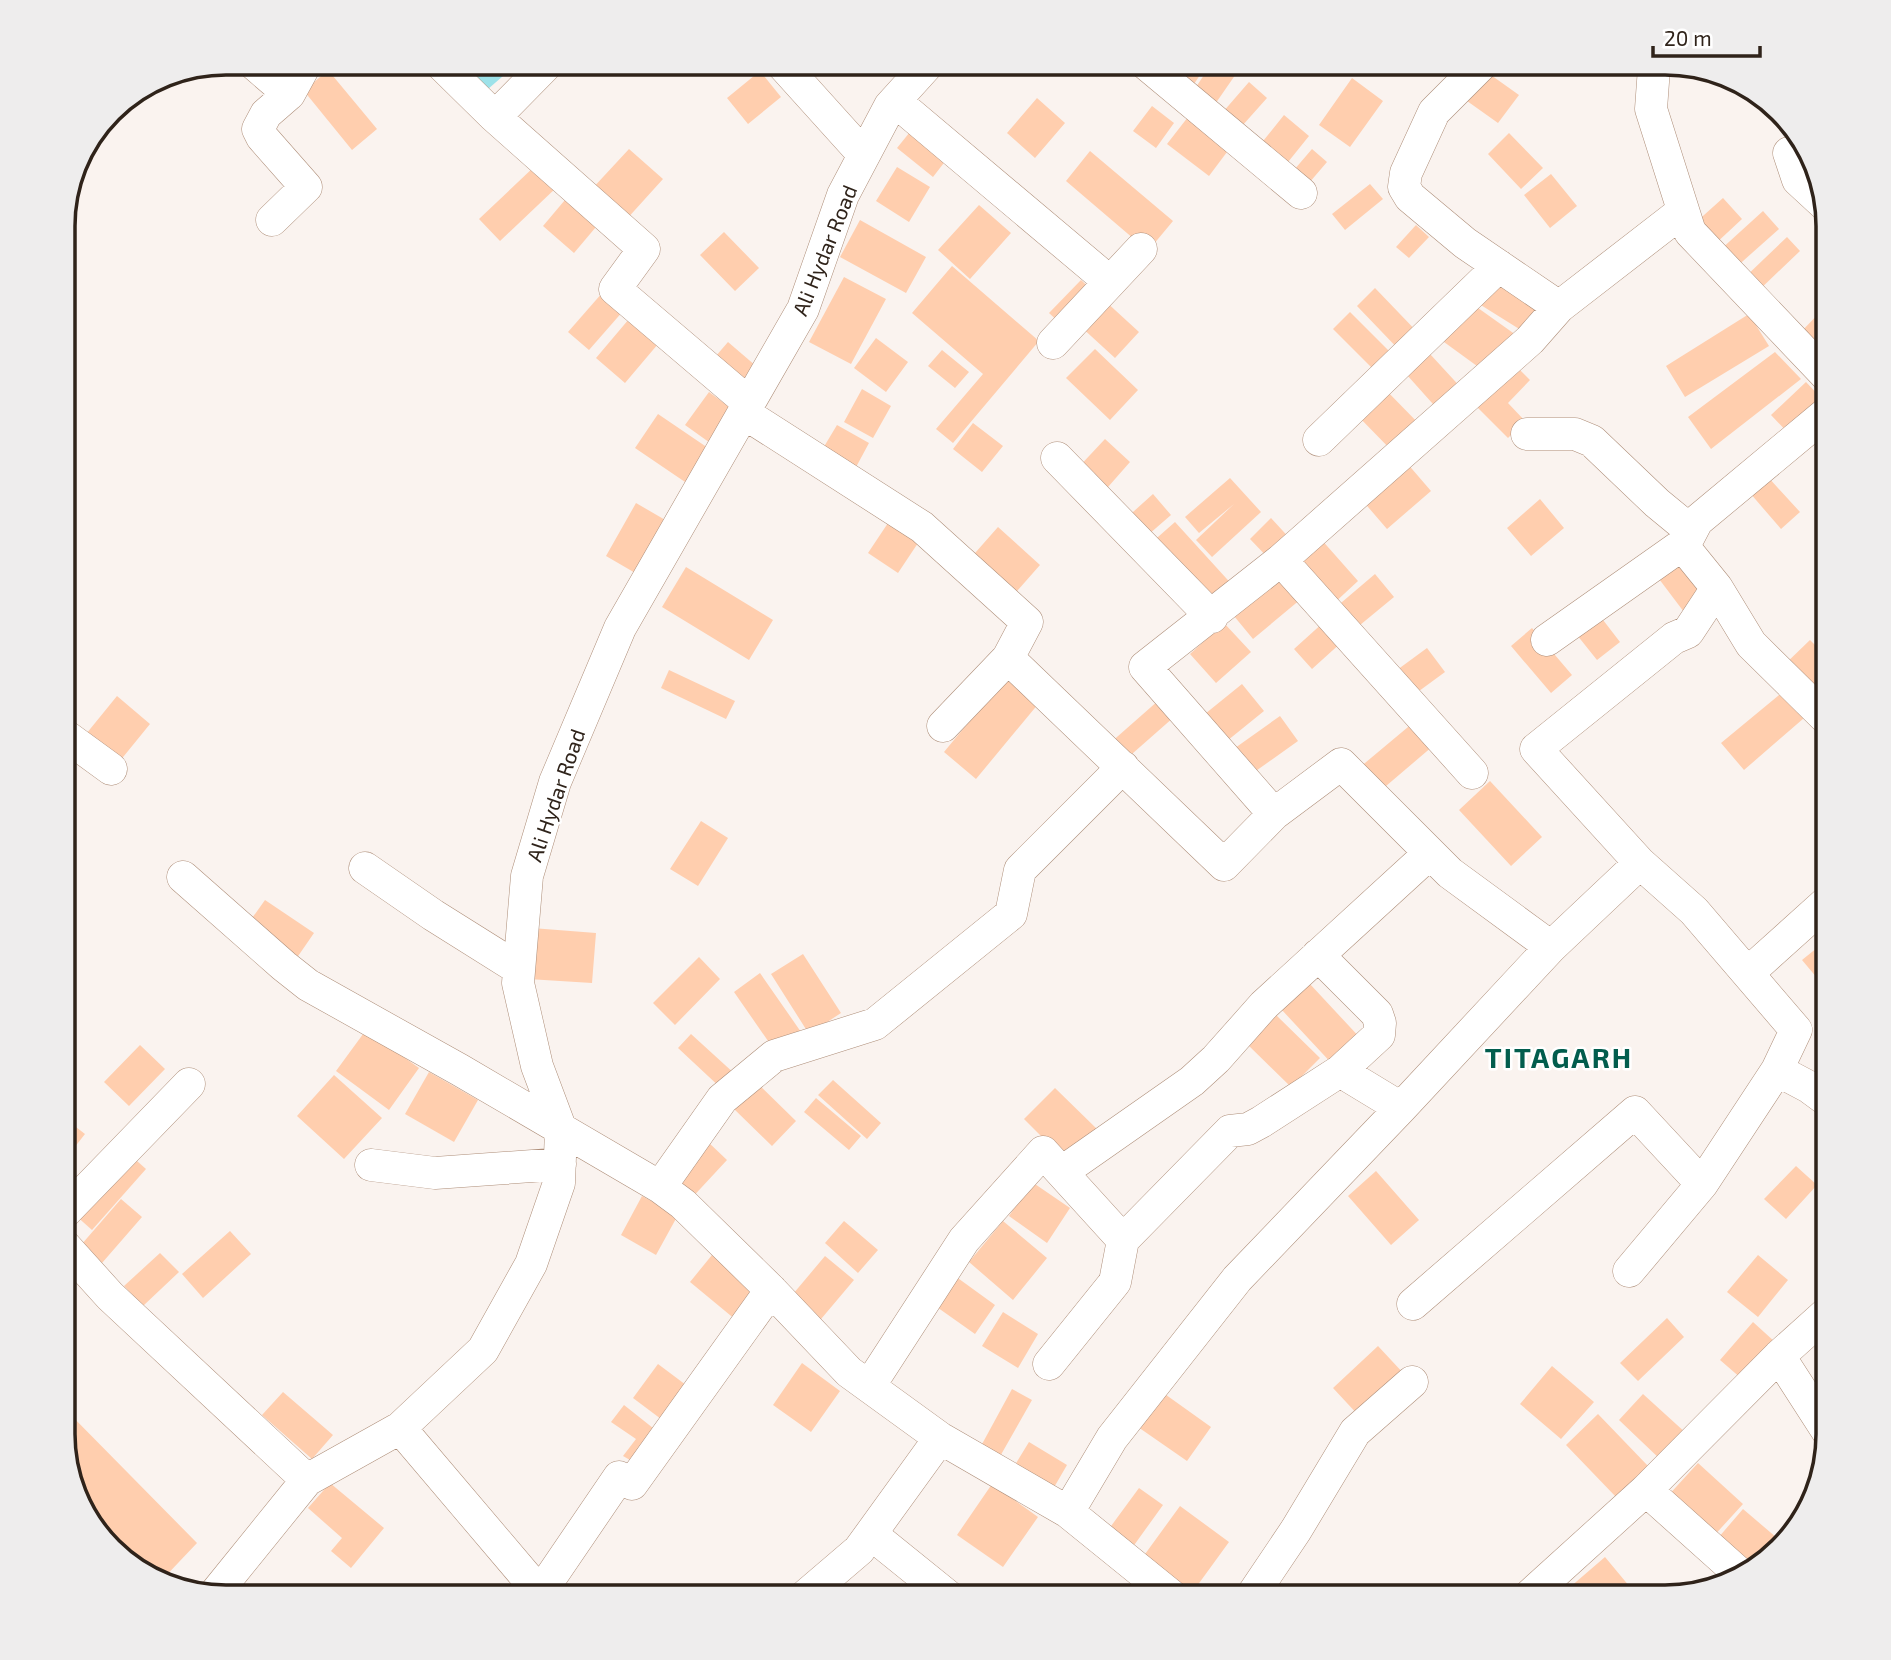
<svg xmlns="http://www.w3.org/2000/svg" width="1891" height="1660" viewBox="0 0 1891 1660" font-family="'Exo 2',sans-serif">
<style>
.water{fill:#9de2e9}
.building{fill:#ffceae}
.lines{fill:none;stroke-linecap:round;stroke-linejoin:round}
.street-casing{stroke:#ae8e79;stroke-width:33}
.street{stroke:#fff;stroke-width:32}
.labels{text-anchor:middle;dominant-baseline:central;stroke-width:5;stroke-linejoin:round;paint-order:stroke}
.street-label{font-size:21px;fill:#2f231a;stroke:#fff}
.district-label{font-size:28px;font-weight:bold;letter-spacing:2px;fill:#025d4d;stroke:#fff}
.rim{fill:none;stroke:#2f231a;stroke-width:3.5}
</style>
<rect width="100%" height="100%" fill="#faf3ef"/>
<!-- water -->
<path class="water" d="M465,63H518L488,89Z"/>
<!-- building -->
<path class="building" d="M1176,63H1208L1192,87L1170,72Z
M1212,63H1226L1238,71L1211,110L1190,96Z
M1481,68L1519,95L1498,123L1460,96Z
M328,70L377,129L352,150L304,91Z
M760,71L781,97L748,124L727,98Z
M1352,78L1383,101L1350,147L1319,125Z
M1249,82L1267,98L1234,135L1216,120Z
M1037,98L1065,123L1035,158L1007,133Z
M1152,106L1174,123L1156,148L1133,131Z
M1195,108L1236,140L1209,176L1167,144Z
M1284,115L1309,136L1280,172L1255,151Z
M914,127L950,155L933,177L897,148Z
M1509,133L1543,168L1521,189L1488,154Z
M629,149L663,179L625,221L591,190Z
M1312,149L1327,162L1303,190L1288,177Z
M1090,151L1173,221L1148,251L1066,181Z
M536,165L557,187L500,241L479,219Z
M897,167L930,187L909,222L876,201Z
M1551,174L1577,206L1550,228L1524,195Z
M1370,184L1383,199L1345,230L1332,214Z
M570,194L601,221L574,253L543,226Z
M1723,198L1742,219L1713,246L1694,224Z
M979,205L1011,233L970,279L938,250Z
M1763,211L1779,229L1734,269L1719,251Z
M860,220L926,257L906,293L840,257Z
M1416,225L1429,237L1409,258L1396,247Z
M724,232L759,268L735,291L700,255Z
M1787,237L1800,251L1755,294L1741,281Z
M952,266L1039,341L953,443L936,429L983,374L912,313Z
M844,277L886,299L851,364L809,342Z
M1492,277L1541,307L1524,332L1476,302Z
M1081,280L1094,292L1063,326L1049,313Z
M1375,288L1423,338L1404,355L1357,306Z
M603,292L624,310L589,350L568,332Z
M1103,299L1139,332L1115,358L1079,325Z
M1471,303L1516,335L1488,374L1444,342Z
M1828,304V358L1797,336Z
M1350,312L1396,358L1379,375L1333,329Z
M1749,314L1769,346L1685,397L1666,366Z
M629,319L658,344L625,383L596,358Z
M876,338L908,362L886,392L854,368Z
M728,342L763,372L744,394L709,364Z
M1095,349L1138,390L1110,420L1066,378Z
M942,350L969,372L955,388L928,366Z
M1775,352L1801,379L1711,449L1688,417Z
M1430,354L1465,392L1441,413L1407,375Z
M1514,364L1530,380L1508,403L1525,421L1508,438L1474,404Z
M1806,382L1825,402L1790,435L1771,415Z
M1382,386L1423,428L1396,455L1355,413Z
M862,389L891,406L873,438L844,422Z
M709,392L736,412L713,445L685,425Z
M658,414L711,450L688,484L635,448Z
M973,423L1003,446L982,472L953,449Z
M837,425L869,443L855,469L822,450Z
M1105,439L1130,462L1101,495L1075,471Z
M1406,462L1431,491L1387,529L1362,500Z
M1768,477L1800,512L1781,529L1750,493Z
M1230,478L1261,512L1212,557L1196,540L1234,504L1199,533L1185,517Z
M1153,494L1171,515L1141,541L1123,521Z
M1540,499L1564,528L1531,556L1507,528Z
M636,503L667,521L637,574L606,556Z
M1271,518L1294,543L1273,563L1250,539Z
M890,520L920,540L898,573L868,553Z
M1175,522L1236,589L1212,612L1150,544Z
M998,527L1040,565L1011,598L968,561Z
M1320,538L1358,581L1331,606L1292,563Z
M1673,556L1707,601L1687,616L1653,571Z
M686,567L773,620L749,660L662,607Z
M1375,574L1394,597L1354,630L1335,608Z
M1282,576L1301,599L1253,639L1234,616Z
M1600,616L1620,642L1597,660L1577,635Z
M1325,621L1343,641L1312,669L1294,649Z
M1224,623L1251,652L1216,683L1190,654Z
M1532,628L1572,675L1551,693L1511,646Z
M1810,640L1828,658V690L1814,703L1781,668Z
M1427,648L1445,672L1415,694L1397,670Z
M669,670L735,701L726,719L661,688Z
M1007,676L1039,703L976,779L944,752Z
M1242,684L1264,711L1222,745L1200,718Z
M1790,686L1811,712L1744,770L1721,743Z
M117,696L150,724L115,767L82,739Z
M1159,700L1174,717L1124,761L1109,744Z
M1280,716L1298,741L1246,778L1228,753Z
M1414,722L1433,746L1379,792L1359,768Z
M1490,781L1542,837L1511,866L1459,810Z
M701,821L728,838L698,886L670,869Z
M265,900L314,933L294,962L245,928Z
M532,928L596,933L592,983L528,979Z
M1828,939V991L1802,960Z
M803,954L841,1013L809,1034L771,974Z
M699,957L720,979L675,1025L653,1003Z
M760,973L801,1032L775,1051L734,992Z
M1309,983L1363,1041L1335,1067L1281,1009Z
M1275,1014L1320,1058L1291,1087L1246,1043Z
M366,1030L419,1068L389,1110L336,1071Z
M691,1034L736,1075L723,1090L678,1048Z
M140,1045L165,1069L129,1106L104,1082Z
M429,1072L478,1100L454,1142L405,1114Z
M334,1075L382,1118L344,1159L297,1116Z
M833,1080L881,1123L867,1139L818,1095Z
M757,1083L796,1121L772,1146L733,1108Z
M1055,1088L1098,1130L1067,1162L1024,1119Z
M816,1098L861,1136L849,1150L804,1112Z
M63,1117L85,1134L63,1162Z
M707,1141L727,1160L688,1202L668,1184Z
M128,1153L146,1169L92,1230L74,1214Z
M1796,1166L1817,1185L1786,1219L1764,1199Z
M1376,1171L1419,1220L1391,1245L1348,1196Z
M1032,1182L1070,1208L1047,1243L1009,1216Z
M642,1196L678,1215L656,1255L621,1235Z
M121,1199L142,1217L102,1263L81,1245Z
M844,1221L878,1250L858,1273L825,1243Z
M1003,1221L1047,1258L1013,1300L969,1262Z
M230,1231L251,1254L203,1298L182,1274Z
M160,1253L179,1272L143,1306L124,1286Z
M712,1255L764,1298L742,1325L690,1282Z
M1758,1255L1788,1280L1758,1317L1727,1292Z
M825,1256L854,1280L816,1325L788,1300Z
M955,1276L995,1305L975,1334L934,1305Z
M1003,1312L1038,1334L1018,1368L982,1346Z
M1667,1318L1684,1337L1638,1381L1620,1363Z
M1753,1322L1775,1342L1742,1379L1720,1360Z
M1378,1346L1405,1375L1360,1417L1333,1388Z
M802,1363L840,1391L811,1432L773,1405Z
M658,1364L694,1391L669,1425L633,1398Z
M1552,1366L1594,1402L1561,1439L1520,1404Z
M1012,1389L1032,1400L994,1467L975,1457Z
M283,1392L333,1435L312,1459L262,1415Z
M1162,1392L1211,1427L1187,1461L1138,1427Z
M1643,1394L1687,1434L1662,1461L1619,1420Z
M624,1405L658,1432L637,1464L623,1456L636,1439L611,1422Z
M63,1407L197,1543L160,1582L111,1549L76,1497L63,1444Z
M1598,1414L1648,1466L1616,1497L1566,1445Z
M1029,1442L1067,1465L1049,1496L1010,1473Z
M1698,1463L1743,1504L1711,1539L1666,1498Z
M330,1483L384,1528L351,1568L331,1551L342,1538L308,1508Z
M992,1484L1038,1517L1003,1567L957,1535Z
M1139,1488L1163,1505L1127,1555L1103,1537Z
M1180,1506L1229,1542L1189,1597L1140,1561Z
M1743,1509L1784,1544L1780,1549L1744,1573L1712,1545Z
M1605,1557L1630,1587L1619,1597H1565L1562,1594Z"/>
<g class="lines">
<!-- street casing -->
<g class="street-casing">
<path id="street" d="M253,63L289,94
M440,63L495,117L548,63
M781,63L864,155
M1145,63L1301,193
M1483,63L1434,112L1406,173L1404,187L1410,197L1465,243L1559,307
M1652,63L1654,68L1651,109L1690,232L1828,377
M895,101L1110,282
M495,117L644,249L615,289L749,403
M1789,153L1798,180L1824,204
M272,220L306,187L262,137L258,129L266,114L289,94L306,63
M1053,343L1141,249
M744,413L922,527L1027,622L1008,658L943,726
M1527,434H1575L1592,441L1657,503L1691,531
M1319,440L1499,266
M1057,458L1212,617
M1281,560L1472,773
M1717,588L1751,644L1828,720
M1547,640L1686,542
M1008,658L1224,865L1274,814
M63,734L111,769
M365,868L433,915L519,969
M183,877L284,966L308,985L460,1070L660,1187L683,1204L771,1290L849,1372L940,1438L1068,1512L1173,1597
M1551,947L1450,873L1341,764L1274,814L1145,667L1281,560L1530,340L1559,307L1683,211
M1748,973L1828,901
M1777,1070L1809,1087L1828,1101
M1340,1071L1401,1108
M371,1165L435,1173L560,1164
M1062,1172L1192,1081L1216,1059L1264,1005L1430,853
M660,1187L722,1099L774,1056L875,1024L1011,914L1020,870L1123,767
M63,1214L189,1084
M63,1244L110,1296L307,1480
M1629,1271L1702,1184L1777,1070L1796,1030L1694,911L1640,863L1536,749L1674,638L1688,632L1717,588L1687,551L1686,542L1697,521L1828,412
M1413,1304L1635,1112L1702,1184
M1779,1356L1828,1432
M1049,1364L1115,1282L1123,1240L1230,1131L1248,1129L1261,1122L1340,1071L1379,1035L1380,1023L1377,1014L1318,955
M870,1385L964,1240L1043,1152L1123,1240
M400,1428L540,1593L619,1477L632,1484L771,1290
M1646,1490L1741,1575
M1068,1512L1112,1438L1237,1279L1401,1108L1551,947L1640,863
M871,1534L949,1597
M214,1595L307,1480L400,1428L483,1350L531,1264L559,1183L561,1130L537,1066L518,983L527,876L555,782L620,628L803,309L843,195L890,106L929,63
M804,1597L859,1550L940,1438
M1251,1597L1296,1530L1355,1432L1412,1382
M1528,1597L1646,1490L1779,1356L1828,1312"/>
</g>
<!-- street -->
<use href="#street" class="street"/>
</g>
<g class="labels">
<!-- street labels -->
<g class="street-label">
<text transform="translate(824 250) rotate(-68)">Ali Hydar Road</text>
<text transform="translate(555 795) rotate(-71)">Ali Hydar Road</text>
</g>
<!-- district labels -->
<g class="district-label">
<text x="1559" y="1057">TITAGARH</text>
</g>
</g>
<!-- crop -->
<path d="M0 0H1891V1660H0ZM226 75H1665A151 151 0 0 1 1816 226V1434A151 151 0 0 1 1665 1585H226A151 151 0 0 1 75 1434V226A151 151 0 0 1 226 75Z" fill="#eeeded" fill-rule="evenodd"/>
<path class="rim" d="M226 75H1665A151 151 0 0 1 1816 226V1434A151 151 0 0 1 1665 1585H226A151 151 0 0 1 75 1434V226A151 151 0 0 1 226 75Z"/>
<!-- scale -->
<path d="M1653 46v10h107v-10" fill="none" stroke="#2f231a" stroke-width="3.5"/>
<text x="1664" y="46" font-size="21" fill="#2f231a" stroke="#ffffff" stroke-width="5" paint-order="stroke">20 m</text>
</svg>
